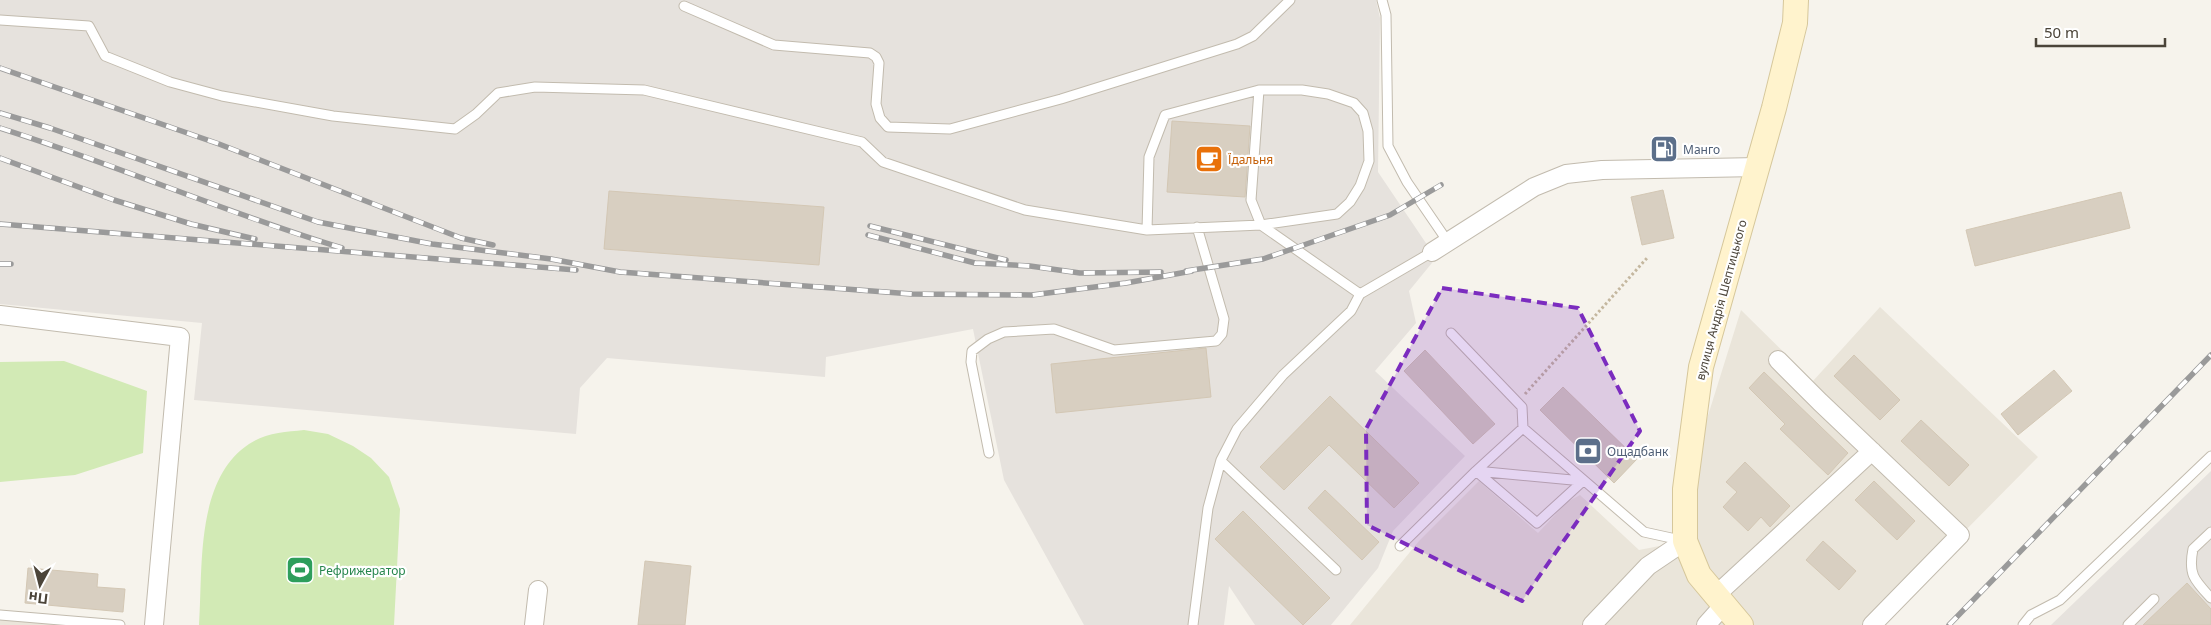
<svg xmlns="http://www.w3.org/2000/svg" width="2211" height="625" viewBox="0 0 2211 625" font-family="'Noto Sans',sans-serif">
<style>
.residential{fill:#eae5da}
.industrial{fill:#e6e2dd}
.green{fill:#d2eab5}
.building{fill:#d8cfc1;stroke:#d3c7b4}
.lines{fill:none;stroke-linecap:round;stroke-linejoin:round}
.lane-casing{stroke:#c2bbae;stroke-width:11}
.street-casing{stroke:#c2bbae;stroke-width:20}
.secondary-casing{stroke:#d6c79b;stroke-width:26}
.path{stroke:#c4b79f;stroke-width:3;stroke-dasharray:2.5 2.5;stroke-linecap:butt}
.lane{stroke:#fff;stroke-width:9}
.street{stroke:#fff;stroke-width:18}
.secondary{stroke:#fff3cd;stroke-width:24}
.rail-casing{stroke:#9a9a9a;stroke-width:5.5}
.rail{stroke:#fff;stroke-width:4;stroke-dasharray:11;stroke-linecap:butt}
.marked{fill:#7b2cbf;fill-opacity:0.2;stroke:#7b2cbf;stroke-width:4;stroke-dasharray:10 6;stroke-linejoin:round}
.labels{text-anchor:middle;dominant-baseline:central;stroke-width:4.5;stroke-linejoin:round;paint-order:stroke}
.service-label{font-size:12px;fill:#4e5e75;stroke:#fff;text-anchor:start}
.food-label{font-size:12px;fill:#c56008;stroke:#fff;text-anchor:start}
.street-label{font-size:12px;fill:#4b4439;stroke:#fff}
.leisure-label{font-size:12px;fill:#27864d;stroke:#fff;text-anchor:start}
</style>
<rect width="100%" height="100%" fill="#f6f3ec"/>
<!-- residential -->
<path class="residential" d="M1880,307L2038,457L1872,625H1350L1419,541L1479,481L1538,533L1567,502L1580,495L1639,550L1685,541V489L1741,310L1813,381Z
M0,615L120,625H0Z"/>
<!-- industrial -->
<path class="industrial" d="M0,0H1376L1380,18L1378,172L1436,258L1409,291L1416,323L1375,371L1465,456L1393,531L1378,568L1331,625H1255L1229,586L1224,625H1084L1004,480L973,329L826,357L825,377L607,358L580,388L576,434L194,400L202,323L0,304Z
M2211,471V625H2051Z"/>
<!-- green -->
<path class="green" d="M64,361L147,391L143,453L75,475L0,482V362Z
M304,430L328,434L353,446L371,458L389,477L400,509L394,625H199C203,567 195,480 249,444C265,433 285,432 304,430Z"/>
<!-- building -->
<path class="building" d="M1172,121L1250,126L1245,197L1167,192Z
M1663,190L1674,238L1642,245L1631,197Z
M609,191L824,207L819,265L604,249Z
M2121,192L2130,228L1975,266L1966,230Z
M1206,348L1211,397L1056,413L1051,364Z
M1425,350L1495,424L1473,444L1404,371Z
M1854,355L1900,400L1880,420L1834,376Z
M2054,370L2072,391L2018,435L2001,414Z
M1764,372L1848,453L1828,475L1780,429L1785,424L1749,388Z
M1563,387L1637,459L1614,483L1540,410Z
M1330,396L1419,483L1394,508L1329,445L1284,490L1260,467Z
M1921,420L1969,465L1949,486L1901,441Z
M1745,462L1790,506L1770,527L1761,517L1748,531L1723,507L1737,492L1726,482Z
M1874,481L1915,521L1897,540L1855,500Z
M1325,490L1379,542L1362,560L1308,508Z
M1243,511L1330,598L1303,625L1215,539Z
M1823,541L1856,571L1839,590L1806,560Z
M645,561L691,566L685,625H638Z
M28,568L98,574L97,587L125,589L123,612L25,603Z
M2187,583L2211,609V625H2143Z"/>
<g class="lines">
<!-- lane casing -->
<g class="lane-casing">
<path id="lane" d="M1382,0L1386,15L1388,146L1407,182L1448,242
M684,6L774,45L870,53L876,57L879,63L876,104L880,118L888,127L950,129L1061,99L1237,44L1253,36L1290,0
M0,20L89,26L105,56L170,82L222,96L333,116L455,129L476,114L498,93L535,87L644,90L862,142L883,162L1025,210L1147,230L1261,225L1337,214L1350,202L1360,186L1369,161L1368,131L1363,113L1354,103L1328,94L1302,90H1259L1165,115L1149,157L1147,230
M1259,90L1251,200L1261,225L1360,294
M1451,333L1522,407L1523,428L1644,532L1685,541
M1523,428L1476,471L1537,523L1583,481
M989,453L971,362L972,351L988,339L1004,332L1054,329L1114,350L1216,341L1222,334L1224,319L1197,227
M1221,461L1336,570
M2211,532L2193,549C2188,574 2194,580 2211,598
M1400,546L1476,471L1583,481
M0,615L120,625
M1193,625L1208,508L1221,460L1237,429L1283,375L1351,311L1360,294L1432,252
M2023,625L2031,615L2060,600L2211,456
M2128,625L2154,599"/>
</g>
<!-- street casing -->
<g class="street-casing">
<path id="street" d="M1432,252L1534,187L1566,174L1602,170L1758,167
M0,315L180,337L154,625
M1778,360L1820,402L1960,535L1872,625
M1715,596L1872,451
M534,625L538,590
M1592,625L1648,566L1685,541
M1706,625L1723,606"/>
</g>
<!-- secondary casing -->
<g class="secondary-casing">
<path id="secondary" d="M1741,625L1699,575L1685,541V489L1701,367L1774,108L1795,23L1796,0"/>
</g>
<!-- path -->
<path class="path" d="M1525,394L1647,258"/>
<!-- lane -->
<use href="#lane" class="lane"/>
<!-- street -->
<use href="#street" class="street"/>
<!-- secondary -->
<use href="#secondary" class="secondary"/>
<!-- rail casing -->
<g class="rail-casing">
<path id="rail" d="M0,68L219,144L461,238L493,245
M0,113L50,128L318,222L432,244L551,259L620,272L912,294L1032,295L1126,283L1192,271
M0,128C115,164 226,213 342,248
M0,158L114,200L191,224L255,239
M0,224L576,270
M870,226L1006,260
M868,235L975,263L1030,266L1080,273L1161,272
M0,264H11
M1186,271L1263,259L1295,248L1390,215L1441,185
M1949,625L2211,355"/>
</g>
<!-- rail -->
<use href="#rail" class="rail"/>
</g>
<!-- marked area -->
<path class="marked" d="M1442,288L1578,308L1640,431L1522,601L1367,525L1366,429Z"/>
<!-- icons -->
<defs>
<g id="fuel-square" transform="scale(1.4375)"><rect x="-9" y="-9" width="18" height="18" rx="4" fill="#5c6f8a" stroke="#fff"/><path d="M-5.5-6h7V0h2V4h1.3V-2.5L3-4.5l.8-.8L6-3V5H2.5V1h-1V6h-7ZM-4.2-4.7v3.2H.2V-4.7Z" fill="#fff"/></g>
<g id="cafe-square" transform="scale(1.4375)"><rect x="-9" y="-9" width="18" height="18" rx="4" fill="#e8710a" stroke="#fff"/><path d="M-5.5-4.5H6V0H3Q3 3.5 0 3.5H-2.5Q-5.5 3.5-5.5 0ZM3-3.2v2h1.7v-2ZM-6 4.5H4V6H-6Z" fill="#fff"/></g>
<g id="bank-square" transform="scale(1.4375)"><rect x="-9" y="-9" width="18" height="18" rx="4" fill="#5c6f8a" stroke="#fff"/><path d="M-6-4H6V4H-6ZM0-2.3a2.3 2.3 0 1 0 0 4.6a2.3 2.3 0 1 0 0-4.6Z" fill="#fff"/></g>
<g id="stadium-square" transform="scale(1.4375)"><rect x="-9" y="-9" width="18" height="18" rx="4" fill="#2e9e5b" stroke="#fff"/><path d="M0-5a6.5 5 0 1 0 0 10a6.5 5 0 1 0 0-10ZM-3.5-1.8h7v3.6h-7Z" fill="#fff"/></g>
</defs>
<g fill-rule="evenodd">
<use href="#fuel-square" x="1664" y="149"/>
<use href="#cafe-square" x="1209" y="159"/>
<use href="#bank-square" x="1588" y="451"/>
<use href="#stadium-square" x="300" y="570"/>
</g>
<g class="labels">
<!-- service labels -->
<g class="service-label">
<text x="1683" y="149">Манго</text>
<text x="1607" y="451">Ощадбанк</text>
</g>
<!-- food labels -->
<g class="food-label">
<text x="1228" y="159">Їдальня</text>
</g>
<!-- street labels -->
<g class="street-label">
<text transform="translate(1721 300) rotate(-75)">вулиця Андрія Шептицького</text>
</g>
<!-- leisure labels -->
<g class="leisure-label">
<text x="319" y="570">Рефрижератор</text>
</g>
</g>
<!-- north arrow -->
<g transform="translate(40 585) rotate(187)" stroke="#ffffff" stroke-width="4" paint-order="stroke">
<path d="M0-4L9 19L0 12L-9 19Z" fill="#4b4439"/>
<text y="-8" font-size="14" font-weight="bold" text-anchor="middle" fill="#4b4439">Пн</text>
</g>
<!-- scale -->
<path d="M2036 38v8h129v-8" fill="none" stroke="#4b4439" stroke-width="2.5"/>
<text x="2044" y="38" font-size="15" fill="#4b4439" stroke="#ffffff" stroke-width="4" paint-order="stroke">50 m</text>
</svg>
